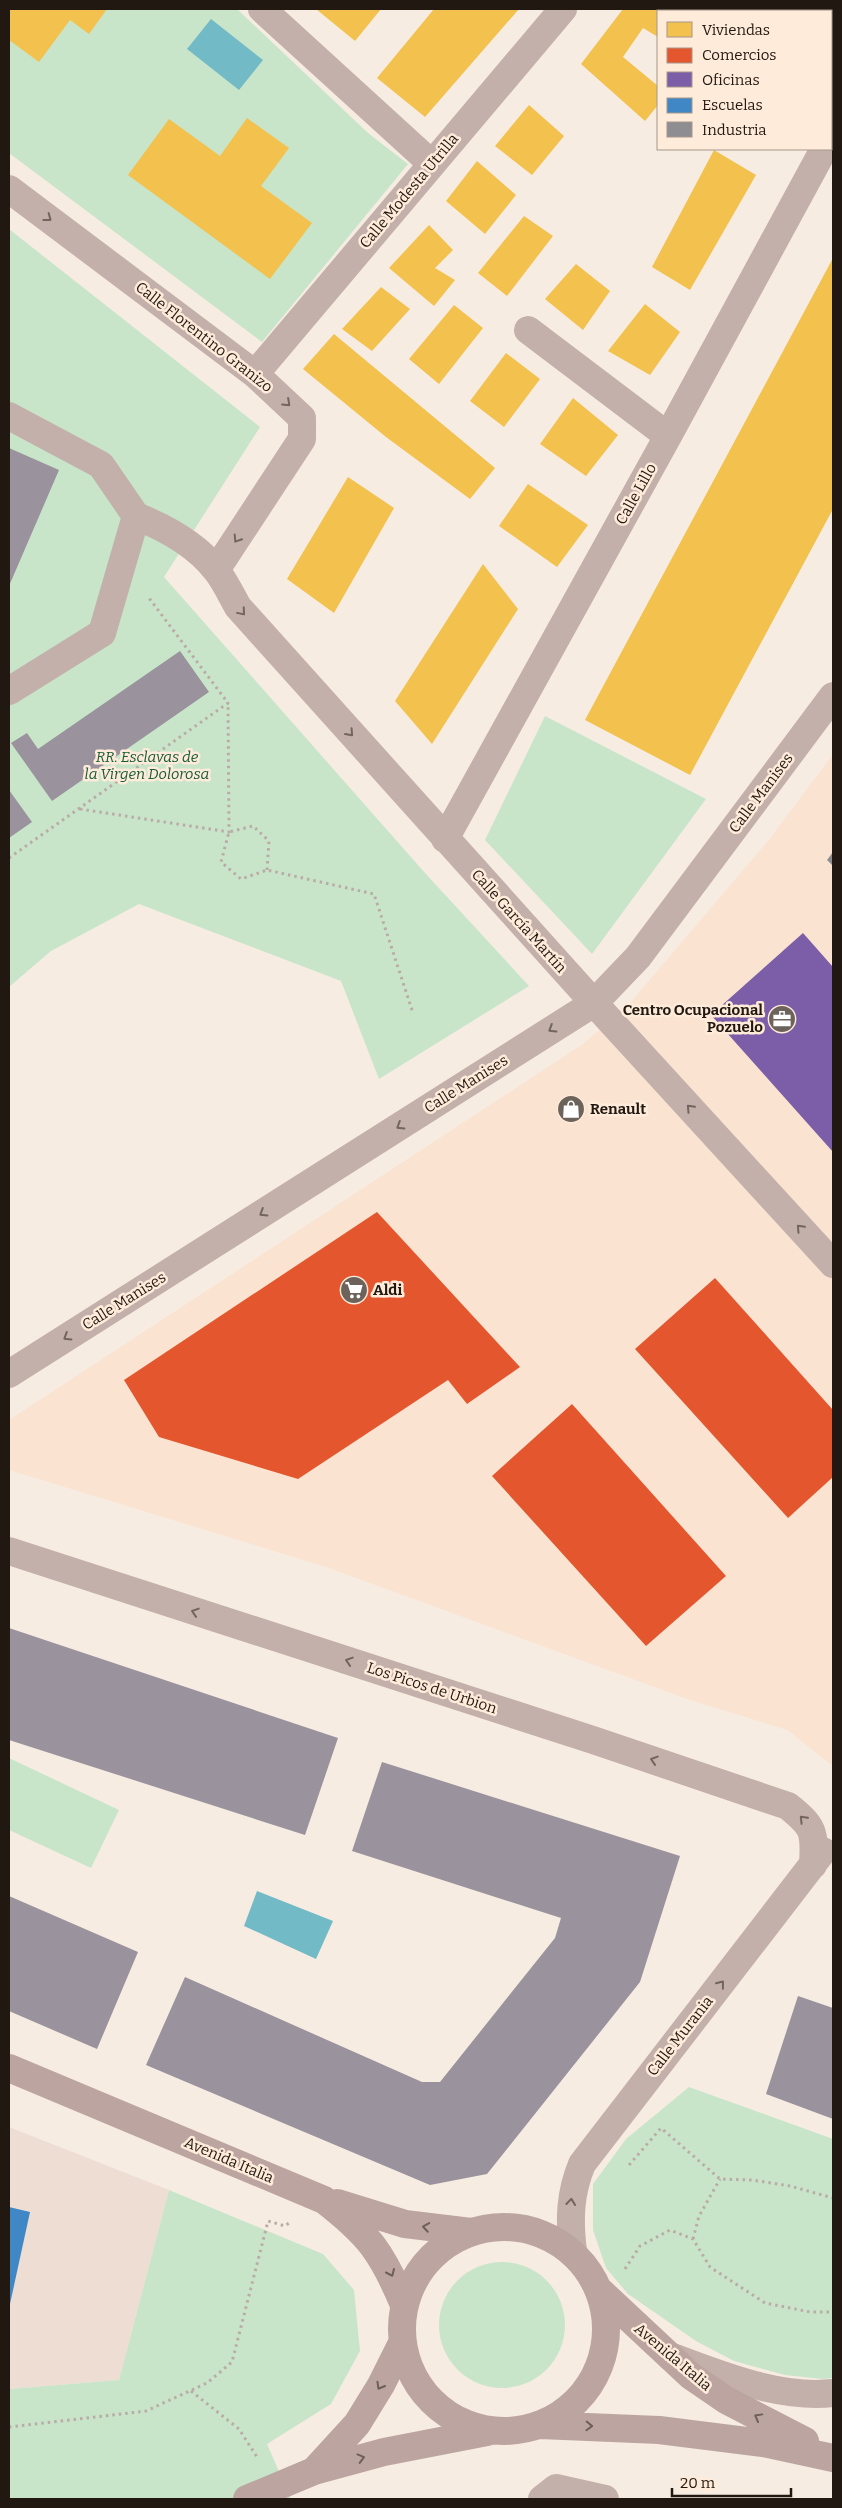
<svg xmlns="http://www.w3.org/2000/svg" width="842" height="2508" viewBox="0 0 842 2508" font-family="Bitter,serif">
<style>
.built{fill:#fae4d1}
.education{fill:#eeddd3}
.green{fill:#c8e5ca}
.water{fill:#73bac7}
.homes{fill:#f2c14e}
.shops{fill:#e4572e}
.offices{fill:#7b5ea7}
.schools{fill:#3f88c5}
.industry{fill:#8d8d92}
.building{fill:#9a929c}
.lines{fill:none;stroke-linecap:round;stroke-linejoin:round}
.path{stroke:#baaba6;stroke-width:3;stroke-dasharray:2.5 4;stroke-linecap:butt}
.minor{stroke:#c4b0ab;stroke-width:28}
.major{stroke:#bca5a1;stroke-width:28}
.oneway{stroke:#72645e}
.oneway2{stroke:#6e5f59}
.labels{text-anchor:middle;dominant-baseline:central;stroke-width:5;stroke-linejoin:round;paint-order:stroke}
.street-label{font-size:15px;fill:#211911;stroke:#ffebda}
.park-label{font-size:15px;font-style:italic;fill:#155d37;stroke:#ffebda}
.poi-label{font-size:15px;font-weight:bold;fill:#211911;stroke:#ffebda;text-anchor:start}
</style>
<rect width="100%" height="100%" fill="#f7ece2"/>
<!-- built -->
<path class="built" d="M833,754V1766L787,1730L687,1699L326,1567L9,1470V1420L583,1044L628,1005L767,842Z"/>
<!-- education -->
<path class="education" d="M9,2127L169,2190L119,2380L9,2389Z"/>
<!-- green -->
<path class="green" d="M9,9H237L368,133L408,164L262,342L9,153Z
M9,229L260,427L164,577L425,873L529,986L379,1079L341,981L139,904L51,951L9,987Z
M545,716L706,799L592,954L485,840Z
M9,1758L119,1810L91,1868L9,1830Z
M689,2087L833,2139V2378L823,2379L785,2375L734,2361L696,2341L628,2294L606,2268L593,2230V2184L626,2139Z
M169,2190L323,2254L354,2290L360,2351L331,2404L267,2444L291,2499H9V2389L119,2380Z
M439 2325a63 63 0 1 1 126 0a63 63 0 1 1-126 0Z"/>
<!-- water -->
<path class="water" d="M211,19L263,60L239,90L187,49Z
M257,1891L333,1921L316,1959L244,1926Z"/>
<!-- homes -->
<path class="homes" d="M9,9H107L89,34L70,20L39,62L9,40Z
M316,9H381L355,41Z
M434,9H519L425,117L377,78Z
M623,9H664L668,11H658V37L643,28L623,57L658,86V105L645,121L581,64Z
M529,105L564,136L532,175L495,146Z
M247,118L289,148L261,186L312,223L270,279L128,175L169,119L220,156Z
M714,150L756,175L690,290L652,267Z
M477,161L516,195L485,234L446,201Z
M524,216L553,236L507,296L478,273Z
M429,225L453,250L435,268L455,280L434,306L389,268Z
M833,258V509L690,775L585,720Z
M576,264L610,291L583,330L545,299Z
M381,287L410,309L372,351L342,329Z
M645,304L680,332L650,375L608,351Z
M454,305L483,328L439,384L409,359Z
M334,334L495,468L470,499L386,437L303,369Z
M506,353L540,379L504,427L470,401Z
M573,398L618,435L586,476L540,444Z
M348,477L394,508L334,613L287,579Z
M528,484L588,525L557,567L499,526Z
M483,564L518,609L432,744L395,701Z"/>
<!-- shops -->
<path class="shops" d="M377,1212L520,1367L467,1404L448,1380L298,1479L159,1437L124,1380Z
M715,1278L833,1410V1477L788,1518L635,1349Z
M572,1404L726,1576L646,1646L492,1476Z"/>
<!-- offices -->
<path class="offices" d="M803,933L833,967V1152L711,1015Z"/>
<!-- schools -->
<path class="schools" d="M9,2207L30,2212L10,2304H9Z"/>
<!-- industry -->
<path class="industry" d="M833,852V866L827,860Z"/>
<!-- building -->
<path class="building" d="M9,448L59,470L9,586Z
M180,651L209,692L52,801L11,743L27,733L38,749Z
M9,790L32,822L9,838Z
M9,1628L338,1738L305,1835L9,1740Z
M382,1762L680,1856L640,1982L487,2174L430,2185L146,2065L185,1977L422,2082H440L555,1938L561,1918L352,1851Z
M9,1896L138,1952L97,2049L9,2011Z
M798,1996L833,2008V2119L766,2094Z"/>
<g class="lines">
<!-- path -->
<path class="path" d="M80,809L229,832L228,704
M9,858L228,703L149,598
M267,870L269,841L253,826L229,832L221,862L241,879L267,870L374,894L413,1013
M629,2165L661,2128L720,2179L752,2180L790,2186L833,2198
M693,2239L699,2216L720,2179
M625,2269L640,2246L670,2230L693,2239L710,2267L765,2303L810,2312H833
M191,2391L239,2429L257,2457
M9,2427L146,2411L207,2383L232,2362L268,2221L285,2226L289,2223"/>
<!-- minor -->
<path class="minor" d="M262,9L432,164
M9,189L255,374L302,418V439L216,570
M528,330L668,436
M255,374L563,9
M9,416L101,465L136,516L102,633L9,691
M136,516C166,528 196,544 216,570C225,581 231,595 238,607L594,1003L833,1264
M445,839L668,436L824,149
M9,1374L594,1003L638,957L833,696
M9,1551L593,1740L788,1806C814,1827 815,1831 813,1865
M573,2251C569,2219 570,2193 582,2164L823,1851
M670,2356C720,2375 780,2399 833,2393
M542,2499L556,2488L605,2499"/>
<!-- major -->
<path class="major" d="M9,2068L324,2200C369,2235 382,2252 404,2305
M337,2203L405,2224L471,2232
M402 2329a102 102 0 1 1 204 0a102 102 0 1 1-204 0Z
M600,2291L691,2376L726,2400L805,2441
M540,2425L659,2430L763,2443L833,2458
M314,2471L357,2424L381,2385L402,2343
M247,2499L314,2471L384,2452L487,2432"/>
</g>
<!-- one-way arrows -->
<defs><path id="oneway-chevron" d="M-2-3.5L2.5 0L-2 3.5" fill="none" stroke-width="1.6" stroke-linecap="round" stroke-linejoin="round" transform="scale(1.25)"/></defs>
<g class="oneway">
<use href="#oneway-chevron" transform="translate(48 218) rotate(37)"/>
<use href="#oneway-chevron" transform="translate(287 403) rotate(43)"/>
<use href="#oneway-chevron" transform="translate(237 539) rotate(123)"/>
<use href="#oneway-chevron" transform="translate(242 612) rotate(50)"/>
<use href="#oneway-chevron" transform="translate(350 733) rotate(48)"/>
<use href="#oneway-chevron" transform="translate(552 1029) rotate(148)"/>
<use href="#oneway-chevron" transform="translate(690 1108) rotate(-133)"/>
<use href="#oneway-chevron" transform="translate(400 1126) rotate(148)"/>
<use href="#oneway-chevron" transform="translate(263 1213) rotate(148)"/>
<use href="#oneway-chevron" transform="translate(800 1228) rotate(-133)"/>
<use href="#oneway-chevron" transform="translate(67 1337) rotate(148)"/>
<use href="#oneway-chevron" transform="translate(195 1612) rotate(-162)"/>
<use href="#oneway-chevron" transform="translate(349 1661) rotate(-162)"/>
<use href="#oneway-chevron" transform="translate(654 1760) rotate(-162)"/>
<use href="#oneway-chevron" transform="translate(803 1819) rotate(-134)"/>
<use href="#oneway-chevron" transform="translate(721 1984) rotate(-52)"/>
<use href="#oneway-chevron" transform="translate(571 2202) rotate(-84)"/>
</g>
<g class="oneway2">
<use href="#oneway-chevron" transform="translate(426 2227) rotate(-171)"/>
<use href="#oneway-chevron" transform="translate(391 2273) rotate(66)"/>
<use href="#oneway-chevron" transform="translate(380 2386) rotate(120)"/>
<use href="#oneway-chevron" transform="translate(758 2417) rotate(-151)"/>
<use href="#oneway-chevron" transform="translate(589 2426) rotate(2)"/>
<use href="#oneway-chevron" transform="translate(361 2458) rotate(-15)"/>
</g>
<!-- icons -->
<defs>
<g id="office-disc" transform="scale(1.4375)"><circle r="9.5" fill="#6c635a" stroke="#ffebda"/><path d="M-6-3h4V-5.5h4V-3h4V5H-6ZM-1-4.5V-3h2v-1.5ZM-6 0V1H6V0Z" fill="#fff"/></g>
<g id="shop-disc" transform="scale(1.4375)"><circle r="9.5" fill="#6c635a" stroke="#ffebda"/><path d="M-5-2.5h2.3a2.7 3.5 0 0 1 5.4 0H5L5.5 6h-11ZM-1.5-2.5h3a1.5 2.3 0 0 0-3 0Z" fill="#fff"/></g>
<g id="supermarket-disc" transform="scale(1.4375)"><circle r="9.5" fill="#6c635a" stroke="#ffebda"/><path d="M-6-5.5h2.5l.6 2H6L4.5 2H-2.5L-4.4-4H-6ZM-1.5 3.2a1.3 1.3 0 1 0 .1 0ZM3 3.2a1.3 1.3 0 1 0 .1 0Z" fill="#fff"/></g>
</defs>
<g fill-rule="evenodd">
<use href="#office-disc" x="782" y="1019"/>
<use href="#shop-disc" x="571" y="1109"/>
<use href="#supermarket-disc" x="354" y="1290"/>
</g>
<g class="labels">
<!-- street labels -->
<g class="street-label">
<text transform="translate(409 191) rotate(-50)">Calle Modesta Utrilla</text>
<text transform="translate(204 337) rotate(38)">Calle Florentino Granizo</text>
<text transform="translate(636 494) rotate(-61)">Calle Lillo</text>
<text transform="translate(761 793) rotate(-53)">Calle Manises</text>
<text transform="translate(519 921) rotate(48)">Calle García Martín</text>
<text transform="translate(466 1084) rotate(-32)">Calle Manises</text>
<text transform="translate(124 1301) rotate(-32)">Calle Manises</text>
<text transform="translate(432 1688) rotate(18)">Los Picos de Urbion</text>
<text transform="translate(680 2036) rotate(-52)">Calle Murania</text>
<text transform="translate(229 2160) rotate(23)">Avenida Italia</text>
<text transform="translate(673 2357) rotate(40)">Avenida Italia</text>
</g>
<!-- park labels -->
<g class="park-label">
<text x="147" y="757">RR. Esclavas de<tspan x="147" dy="17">la Virgen Dolorosa</tspan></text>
</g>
<!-- poi labels -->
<g class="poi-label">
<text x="763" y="1010" text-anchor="end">Centro Ocupacional<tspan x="763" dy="17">Pozuelo</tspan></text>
<text x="590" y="1109">Renault</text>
<text x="373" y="1290">Aldi</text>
</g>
</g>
<!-- border -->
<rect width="842" height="2508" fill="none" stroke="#211911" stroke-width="20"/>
<!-- legend -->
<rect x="657" y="10" width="175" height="140" fill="#ffebda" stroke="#a6978a"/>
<rect x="667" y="22" width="25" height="15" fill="#f2c14e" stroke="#a6978a"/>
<text x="702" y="35" font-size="15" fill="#211911">Viviendas</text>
<rect x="667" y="48" width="25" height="15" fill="#e4572e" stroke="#a6978a"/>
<text x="702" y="60" font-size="15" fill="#211911">Comercios</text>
<rect x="667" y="72" width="25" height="15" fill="#7b5ea7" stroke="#a6978a"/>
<text x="702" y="85" font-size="15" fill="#211911">Oficinas</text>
<rect x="667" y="98" width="25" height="15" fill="#3f88c5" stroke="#a6978a"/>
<text x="702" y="110" font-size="15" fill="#211911">Escuelas</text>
<rect x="667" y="122" width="25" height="15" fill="#8d8d92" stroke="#a6978a"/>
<text x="702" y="135" font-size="15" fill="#211911">Industria</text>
<!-- scale -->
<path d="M672 2488v8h119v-8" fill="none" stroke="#211911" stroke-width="2.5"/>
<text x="680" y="2488" font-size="15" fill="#211911" stroke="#ffebda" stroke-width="4" paint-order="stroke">20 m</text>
</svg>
